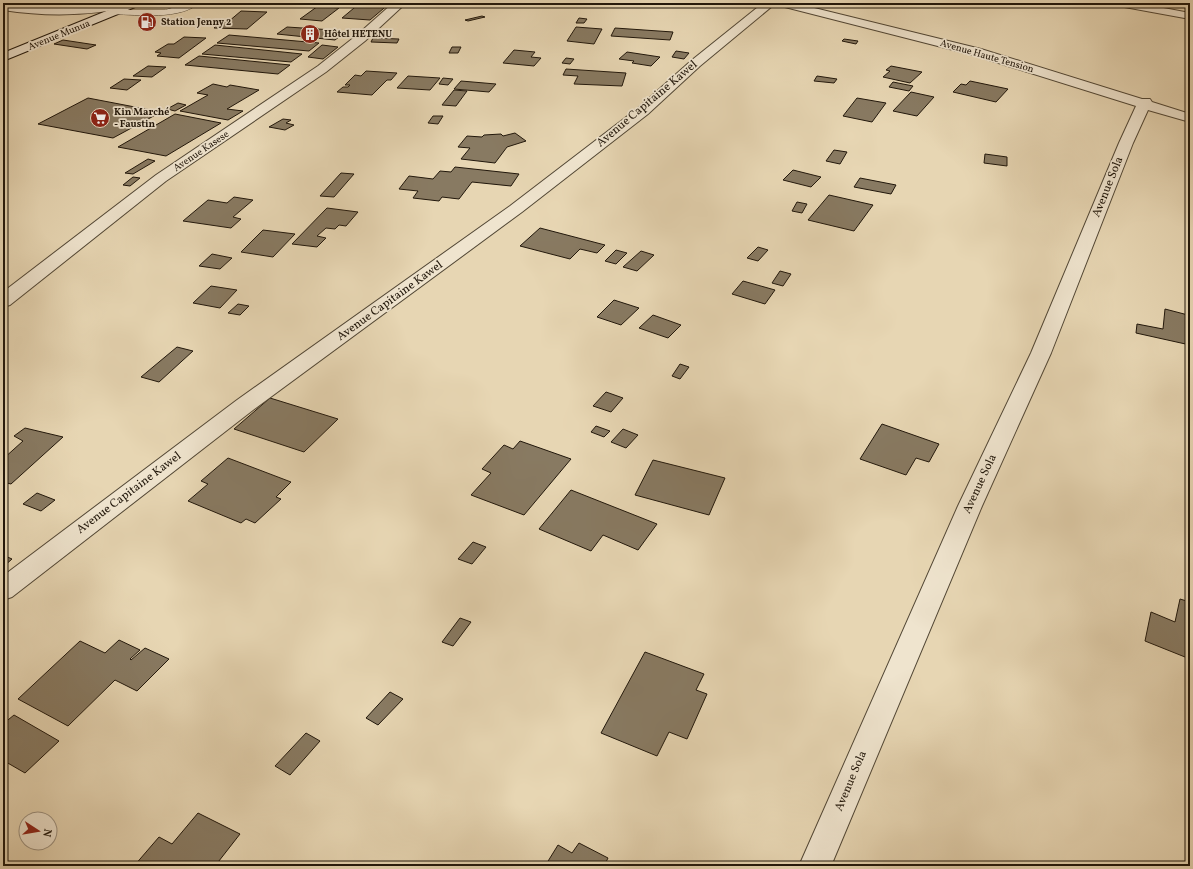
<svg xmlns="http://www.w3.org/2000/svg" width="1193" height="869" viewBox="0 0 1193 869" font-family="Vollkorn,serif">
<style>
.building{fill:#887a62;stroke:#21170b}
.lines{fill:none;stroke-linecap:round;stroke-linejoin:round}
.service-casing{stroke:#524735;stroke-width:1}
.minor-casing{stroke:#524735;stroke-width:2}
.tertiary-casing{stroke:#524735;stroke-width:2}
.secondary-casing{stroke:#21170b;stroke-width:2}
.service{fill:#efe4ce;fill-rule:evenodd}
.minor{fill:#efe4ce;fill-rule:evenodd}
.tertiary{fill:#efe4ce;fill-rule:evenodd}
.secondary{fill:#efe4ce;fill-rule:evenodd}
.labels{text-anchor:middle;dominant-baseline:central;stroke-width:3.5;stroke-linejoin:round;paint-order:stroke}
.far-poi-label{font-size:10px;font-weight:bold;fill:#21170b;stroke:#efe4ce;text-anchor:start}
.far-street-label{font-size:10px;fill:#21170b;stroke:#efe4ce}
.street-label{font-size:12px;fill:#21170b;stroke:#efe4ce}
</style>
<rect width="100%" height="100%" fill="#e7d6b3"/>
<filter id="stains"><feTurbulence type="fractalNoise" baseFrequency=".005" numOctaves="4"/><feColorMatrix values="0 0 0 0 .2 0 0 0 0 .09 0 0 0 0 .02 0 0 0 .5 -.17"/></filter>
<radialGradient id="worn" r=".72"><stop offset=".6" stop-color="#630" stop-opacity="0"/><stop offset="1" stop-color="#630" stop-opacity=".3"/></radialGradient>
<!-- building -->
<g class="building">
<path d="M360,3H390L370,20L342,18Z"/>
<path d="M318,6L339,8L322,21L300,19Z"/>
<path d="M241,11L267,12L247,29L214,28L221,21L228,22Z"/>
<path d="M482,16L485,17L468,21L465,20Z"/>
<path d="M579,18L587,19L584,23H576Z"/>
<path d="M287,27L333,30L331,32L344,33L335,40L277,34Z"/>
<path d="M576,27L602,29L594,44L567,41Z"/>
<path d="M615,28L673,32L670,40L611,36Z"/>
<path d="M229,35L319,43L309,51L217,43Z"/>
<path d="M184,37L206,38L179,58L157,56L161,53L155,52L168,44H174Z"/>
<path d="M373,38L399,39L397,43L371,42Z"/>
<path d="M844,39L858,41L856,44L842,41Z"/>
<path d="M63,40L96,45L87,49L54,44Z"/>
<path d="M215,45L302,54L291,62L202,54Z"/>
<path d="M322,45L338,47L323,59L308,57Z"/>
<path d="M452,47H461L458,53H449Z"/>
<path d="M514,50L535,52L531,57L541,58L534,66L503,63Z"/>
<path d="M676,51L689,53L684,59L672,57Z"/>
<path d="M627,52L660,57L651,66L632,63L634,61L619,59Z"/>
<path d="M199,56L290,65L278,74L185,65Z"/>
<path d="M566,58L574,59L570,64L562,63Z"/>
<path d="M148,66L166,67L152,77L133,76Z"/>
<path d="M891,66L922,72L910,83L883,77L890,71L886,70Z"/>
<path d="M566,69L626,73L622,86L574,84L578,76L563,75Z"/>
<path d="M366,71L397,73L391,80H387L372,95L337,92L343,87H348L350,85H345L355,75L361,76Z"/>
<path d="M408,76L440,78L430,90L397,88Z"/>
<path d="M817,76L837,79L834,83L814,81Z"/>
<path d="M443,78L453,79L448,85L439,84Z"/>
<path d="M124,79L141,80L127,90L110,88Z"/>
<path d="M461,81L496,84L489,92L454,89Z"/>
<path d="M970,81L1008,89L996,102L953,92L961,84L966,85Z"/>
<path d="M893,82L913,86L909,91L889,87Z"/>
<path d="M213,84L227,87L230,85L259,90L227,109L243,111L228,120L180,111L208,95L197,93Z"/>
<path d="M454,90L467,91L456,106L442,105Z"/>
<path d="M911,92L934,97L917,116L893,111Z"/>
<path d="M88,98L161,112L113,138L38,124Z"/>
<path d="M857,98L886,103L872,122L843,116Z"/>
<path d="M178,103L186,105L175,111L167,109Z"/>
<path d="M175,114L221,123L166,156L118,147Z"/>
<path d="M433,116H443L438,124L428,123Z"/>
<path d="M283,119L291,120L286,123L294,125L285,130L269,127Z"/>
<path d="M515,133L526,141L507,147L495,163L461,159L470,148L458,147L467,136L482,137L484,135L501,134L503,136Z"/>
<path d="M834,150L847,152L840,164L826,161Z"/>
<path d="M985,154L1007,157V166L984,163Z"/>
<path d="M148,159L155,161L133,174L125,173Z"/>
<path d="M455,167L519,174L511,186L472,182L459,199L442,197L439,201L413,198L418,191L399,189L409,176L433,179L440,171L451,172Z"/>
<path d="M793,170L821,177L811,187L783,180Z"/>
<path d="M341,173L354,174L334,197L320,196Z"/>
<path d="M133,177L140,178L130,186L123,185Z"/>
<path d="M860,178L896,185L891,194L854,187Z"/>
<path d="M829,195L873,205L854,231L808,220Z"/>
<path d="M234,197L253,200L233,217L241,219L231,228L183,221L208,200L227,203Z"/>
<path d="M797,202L807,204L802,213L792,211Z"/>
<path d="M327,208L358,212L346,226L339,225L335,229L326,228L317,236L326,238L317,247L292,244Z"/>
<path d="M540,228L605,245L597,253L580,249L570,259L520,246Z"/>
<path d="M263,230L295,234L273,257L241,252Z"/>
<path d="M758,247L768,250L758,261L747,258Z"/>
<path d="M616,250L627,253L616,264L605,261Z"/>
<path d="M641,251L654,255L637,271L623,267Z"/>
<path d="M212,254L232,258L220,269L199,266Z"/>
<path d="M780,271L791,274L783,286L772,283Z"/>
<path d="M743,281L775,290L765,304L732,294Z"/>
<path d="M211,286L237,290L220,308L193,303Z"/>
<path d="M614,300L639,308L621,325L597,317Z"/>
<path d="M238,304L249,306L240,315L228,313Z"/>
<path d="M1165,309L1188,315L1187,337H1190V345L1136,333L1137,324L1163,329Z"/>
<path d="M653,315L681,325L668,338L639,328Z"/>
<path d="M177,347L193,351L159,382L141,377Z"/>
<path d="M680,364L689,367L680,379L672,376Z"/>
<path d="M606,392L623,398L611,412L593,406Z"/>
<path d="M270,398L338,419L304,452L234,429Z"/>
<path d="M882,424L939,444L929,462L916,458L906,475L860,459Z"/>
<path d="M596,426L610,431L604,437L591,432Z"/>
<path d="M25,428L63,437L11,484L3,482V474L5,472L3,471V459L23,441L14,436Z"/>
<path d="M623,429L638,435L626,448L611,442Z"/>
<path d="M520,441L571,459L524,515L471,495L491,473L482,469L504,445L513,449Z"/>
<path d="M228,458L291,482L276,497L281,499L255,523L246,519L241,523L188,501L208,484L201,481Z"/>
<path d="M653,460L725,478L709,515L635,495Z"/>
<path d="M571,490L657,524L638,550L603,535L591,551L539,529Z"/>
<path d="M37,493L55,500L41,511L23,504Z"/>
<path d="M473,542L486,547L472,564L458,559Z"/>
<path d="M3,555L12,559L3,567Z"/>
<path d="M1180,599L1190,602V659L1145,641L1151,612L1175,622Z"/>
<path d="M460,618L471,622L453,646L442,642Z"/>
<path d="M119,640L140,650L130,659L131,660L145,648L169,659L137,691L115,680L68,726L18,699L80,641L105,653Z"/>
<path d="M645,652L704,674L696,690L707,694L687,739L669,732L657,756L601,733Z"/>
<path d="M390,692L403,699L378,725L366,718Z"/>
<path d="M14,715L59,741L25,773L6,762L3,765V724Z"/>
<path d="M306,733L320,741L290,775L275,766Z"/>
<path d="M198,813L240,834L215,866H134L159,837L172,844Z"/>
<path d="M579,843L608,858L604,866H545L558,845L572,853Z"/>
</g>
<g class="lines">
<!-- service casing -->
<g class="service-casing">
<path id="service" d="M189,3H199C181,20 137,15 114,14L110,12L114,10H165Z"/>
</g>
<!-- minor casing -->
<g class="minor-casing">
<g id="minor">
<path d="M118,3H140L138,5C93,16 48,17 3,10V4C42,9 80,9 118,3Z"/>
<path d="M393,3H406L365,41L326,72L166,181L10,305L3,307V292L156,175L318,66L357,35Z"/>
<path d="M763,3H794L981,49L1142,99H1150L1152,102L1190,114V122L1148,110L1133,143L1051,353L982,506L831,866H799L958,506L1031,353L1119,143L1136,106L973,55L777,5L776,3L700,66L648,114L522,212L253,410L12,597L3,600V576L237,400L510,206L638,108L692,60Z"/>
</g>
</g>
<!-- tertiary casing -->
<g class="tertiary-casing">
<path id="tertiary" d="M1113,3H1137L1190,13V19L1119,6Z"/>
</g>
<!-- secondary casing -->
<g class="secondary-casing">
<path id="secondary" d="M126,3H142L140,5L3,61V53Z"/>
</g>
<!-- service -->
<use href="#service" class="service"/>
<!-- minor -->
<use href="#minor" class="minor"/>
<!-- tertiary -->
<use href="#tertiary" class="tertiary"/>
<!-- secondary -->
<use href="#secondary" class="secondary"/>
</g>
<!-- icons -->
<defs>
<g id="fuel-disc" transform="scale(1)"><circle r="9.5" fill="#8f2418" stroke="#efe4ce"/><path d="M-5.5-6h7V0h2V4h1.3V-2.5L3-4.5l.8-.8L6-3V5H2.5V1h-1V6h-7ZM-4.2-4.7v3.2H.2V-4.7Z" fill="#fff"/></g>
<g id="building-disc" transform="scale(1)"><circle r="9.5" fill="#8f2418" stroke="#efe4ce"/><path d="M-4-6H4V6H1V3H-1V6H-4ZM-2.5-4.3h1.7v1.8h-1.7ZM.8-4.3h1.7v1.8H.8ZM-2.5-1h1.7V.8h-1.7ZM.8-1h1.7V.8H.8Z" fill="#fff"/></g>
<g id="supermarket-disc" transform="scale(1)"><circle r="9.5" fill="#8f2418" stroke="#efe4ce"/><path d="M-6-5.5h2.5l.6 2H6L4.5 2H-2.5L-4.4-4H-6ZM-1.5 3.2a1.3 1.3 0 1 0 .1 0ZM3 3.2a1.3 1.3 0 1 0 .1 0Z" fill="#fff"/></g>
</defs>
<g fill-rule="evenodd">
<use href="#fuel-disc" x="147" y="22"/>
<use href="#building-disc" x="310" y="34"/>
<use href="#supermarket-disc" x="100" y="118"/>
</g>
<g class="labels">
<!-- far-poi labels -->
<g class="far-poi-label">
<text x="161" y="22">Station Jenny 2</text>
<text x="324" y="34">Hôtel HETENU</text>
<text x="114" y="112">Kin Marché<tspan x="114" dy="12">- Faustin</tspan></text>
</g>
<!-- far-street labels -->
<g class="far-street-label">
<text transform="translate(59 35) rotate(-22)">Avenue Munua</text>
<text transform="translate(987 56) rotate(16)">Avenue Haute Tension</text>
<text transform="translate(201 151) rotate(-34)">Avenue Kasese</text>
</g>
<!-- street labels -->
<g class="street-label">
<text transform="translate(647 104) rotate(-40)">Avenue Capitaine Kawel</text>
<text transform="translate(1108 187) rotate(-68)">Avenue Sola</text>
<text transform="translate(390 301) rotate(-36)">Avenue Capitaine Kawel</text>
<text transform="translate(980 484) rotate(-65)">Avenue Sola</text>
<text transform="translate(129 493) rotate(-37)">Avenue Capitaine Kawel</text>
<text transform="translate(851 781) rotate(-67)">Avenue Sola</text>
</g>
</g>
<!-- margin -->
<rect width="1193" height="869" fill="none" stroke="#e7d6b3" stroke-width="16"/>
<rect x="4" y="4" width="1185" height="861" fill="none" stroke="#21170b" stroke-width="2"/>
<rect x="8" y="8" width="1177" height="853" fill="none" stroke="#21170b"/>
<!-- north arrow -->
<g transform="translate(38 831) rotate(102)"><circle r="19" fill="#efe4ce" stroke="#9d9280"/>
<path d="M0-3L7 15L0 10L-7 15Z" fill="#8f2418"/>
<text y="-6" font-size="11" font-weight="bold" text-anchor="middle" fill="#21170b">N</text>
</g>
<rect width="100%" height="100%" filter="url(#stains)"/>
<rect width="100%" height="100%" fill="url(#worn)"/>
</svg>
